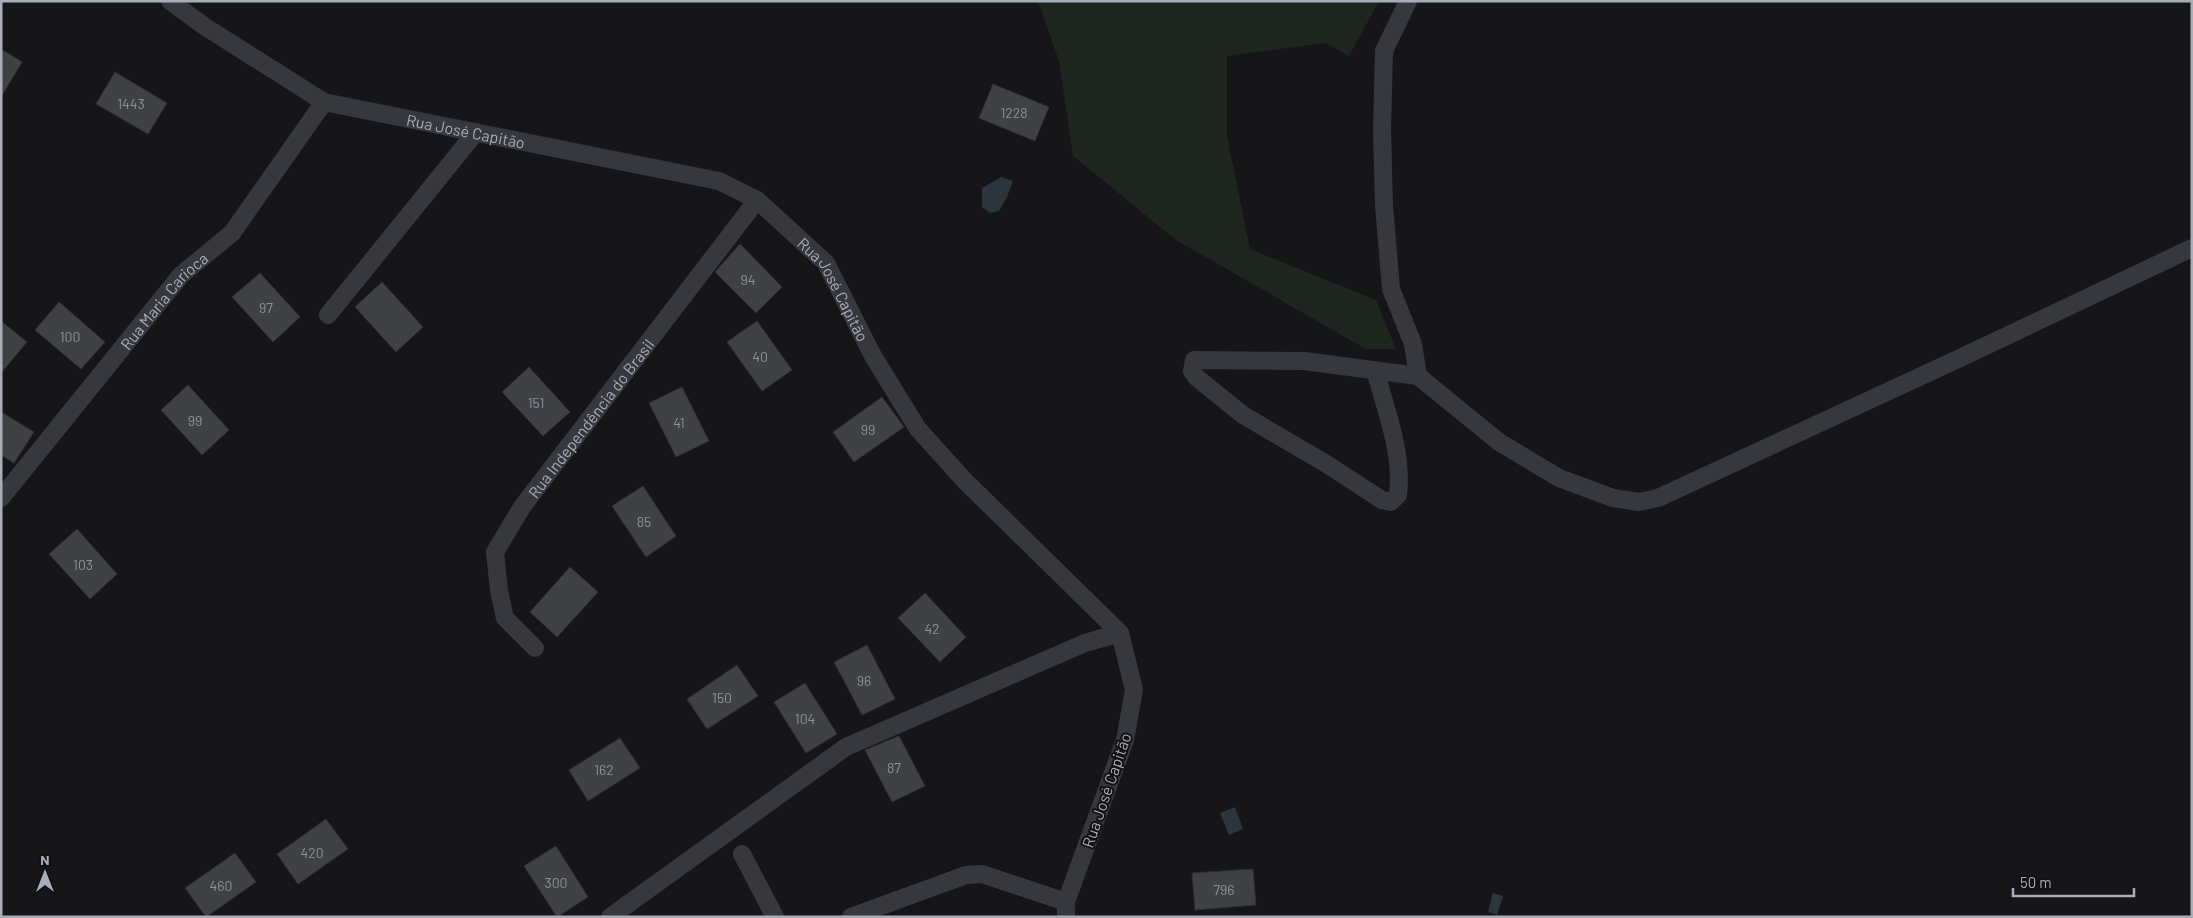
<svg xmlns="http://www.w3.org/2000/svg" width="2193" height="918" viewBox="0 0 2193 918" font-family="Barlow,sans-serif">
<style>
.green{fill:#1e261f}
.water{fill:#2c353c}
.building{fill:#404145;stroke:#303034}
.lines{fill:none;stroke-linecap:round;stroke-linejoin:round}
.minor{stroke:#37383d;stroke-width:18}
.labels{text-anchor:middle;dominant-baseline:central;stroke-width:4;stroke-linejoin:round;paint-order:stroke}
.number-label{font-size:14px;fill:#8e929b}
.street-label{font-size:16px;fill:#a8adb8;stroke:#111113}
</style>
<rect width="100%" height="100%" fill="#161618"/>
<!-- green -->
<path class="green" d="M1038,1H1379L1349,56L1326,43L1227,56V136L1250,249L1376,300L1396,349H1366L1176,240L1073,156L1059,61Z"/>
<!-- water -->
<g class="water">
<path d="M1001,177L1013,181L1007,197L999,211L990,213L982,207V188Z"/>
<path d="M1235,807L1243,829L1229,835L1220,813Z"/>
<path d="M1493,893L1503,896L1497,915L1488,912Z"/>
</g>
<!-- building -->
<g class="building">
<path d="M1,49L22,62L1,97Z"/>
<path d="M115,72L167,103L148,134L96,104Z"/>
<path d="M993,84L1049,107L1035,141L979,118Z"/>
<path d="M740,244L782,287L756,313L715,272Z"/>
<path d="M260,273L300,317L273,342L232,297Z"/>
<path d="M382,282L423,327L396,352L355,307Z"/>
<path d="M59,302L105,342L81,369L35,330Z"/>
<path d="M1,321L27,342L1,373Z"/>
<path d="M757,321L792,370L762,391L727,342Z"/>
<path d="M529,367L570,412L543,436L502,392Z"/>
<path d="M188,385L229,430L202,455L161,410Z"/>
<path d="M682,387L709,441L676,457L649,403Z"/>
<path d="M882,397L904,427L854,462L833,432Z"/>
<path d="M1,412L34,432L14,463L1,455Z"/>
<path d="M643,486L676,536L646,557L612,506Z"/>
<path d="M77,529L117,574L90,599L49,554Z"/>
<path d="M570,567L598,592L557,637L530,612Z"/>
<path d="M925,593L966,637L940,662L898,618Z"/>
<path d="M867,645L895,699L862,715L834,662Z"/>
<path d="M737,665L758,696L707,729L687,699Z"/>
<path d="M805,683L837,734L806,753L774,702Z"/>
<path d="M899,736L925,786L892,802L865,750Z"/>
<path d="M620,738L640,768L588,801L569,770Z"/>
<path d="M326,819L348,849L298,884L277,854Z"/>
<path d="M556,846L588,897L557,917L524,866Z"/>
<path d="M235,853L256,882L206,917L185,888Z"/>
<path d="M1253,869L1256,905L1195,910L1192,873Z"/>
</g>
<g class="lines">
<!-- minor -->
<g class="minor">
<path id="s1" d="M170,1L204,26L324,102L719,181L757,200L826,263L873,356L918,429L965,481L1120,633L1134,690L1125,740L1066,902V917"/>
<path d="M1408,1L1384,51L1382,130L1384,205L1391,289L1413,344L1418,376L1499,442L1559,478L1613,498L1639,502L1658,498L1958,359L2192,248"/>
<path d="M328,315L476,132"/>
<path d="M1375,370C1386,411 1403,452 1398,495L1391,502L1382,500L1325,463L1243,415L1196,377L1192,371L1194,360L1304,361L1418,376"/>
<path id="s2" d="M1,498L181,275L232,233L324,102"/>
<path id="s3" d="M535,648L505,618L499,591L495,552L522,507L757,200"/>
<path d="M742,854L775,917"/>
<path d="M610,917L846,747L1085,643L1120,633"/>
<path d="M851,917L966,875L982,874L1066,902"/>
</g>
</g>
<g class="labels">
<!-- number labels -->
<g class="number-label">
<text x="131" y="103">1443</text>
<text x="1014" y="112">1228</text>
<text x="748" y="279">94</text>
<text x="266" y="307">97</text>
<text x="70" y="336">100</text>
<text x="760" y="356">40</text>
<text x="536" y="402">151</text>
<text x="195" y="420">99</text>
<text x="679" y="422">41</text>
<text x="868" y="429">99</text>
<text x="644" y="521">85</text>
<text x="83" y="564">103</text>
<text x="932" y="628">42</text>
<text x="864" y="680">96</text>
<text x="722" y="697">150</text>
<text x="805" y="718">104</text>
<text x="894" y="767">87</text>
<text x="604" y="769">162</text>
<text x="312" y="852">420</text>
<text x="556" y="882">300</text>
<text x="221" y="885">460</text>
<text x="1224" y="889">796</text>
</g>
<!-- street labels -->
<g class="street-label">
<text stroke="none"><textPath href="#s1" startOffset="329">Rua José Capitão</textPath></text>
<text stroke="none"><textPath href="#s1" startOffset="749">Rua José Capitão</textPath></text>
<text stroke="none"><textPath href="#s2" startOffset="256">Rua Maria Carioca</textPath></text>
<text stroke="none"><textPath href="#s3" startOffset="274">Rua Independência do Brasil</textPath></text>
<text transform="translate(1106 790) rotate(-71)">Rua José Capitão</text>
</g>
</g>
<!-- border -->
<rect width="2193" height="918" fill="none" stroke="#a8adb8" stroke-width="5"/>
<!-- north arrow -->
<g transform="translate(45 873)" stroke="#111113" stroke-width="4" paint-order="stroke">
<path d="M0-4L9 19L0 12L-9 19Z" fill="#a8adb8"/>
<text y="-8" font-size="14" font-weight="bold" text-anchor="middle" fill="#a8adb8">N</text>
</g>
<!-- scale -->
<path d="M2013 888v8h121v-8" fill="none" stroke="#a8adb8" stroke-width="2.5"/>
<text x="2020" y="888" font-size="15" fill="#a8adb8" stroke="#111113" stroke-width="4" paint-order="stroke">50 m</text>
</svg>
